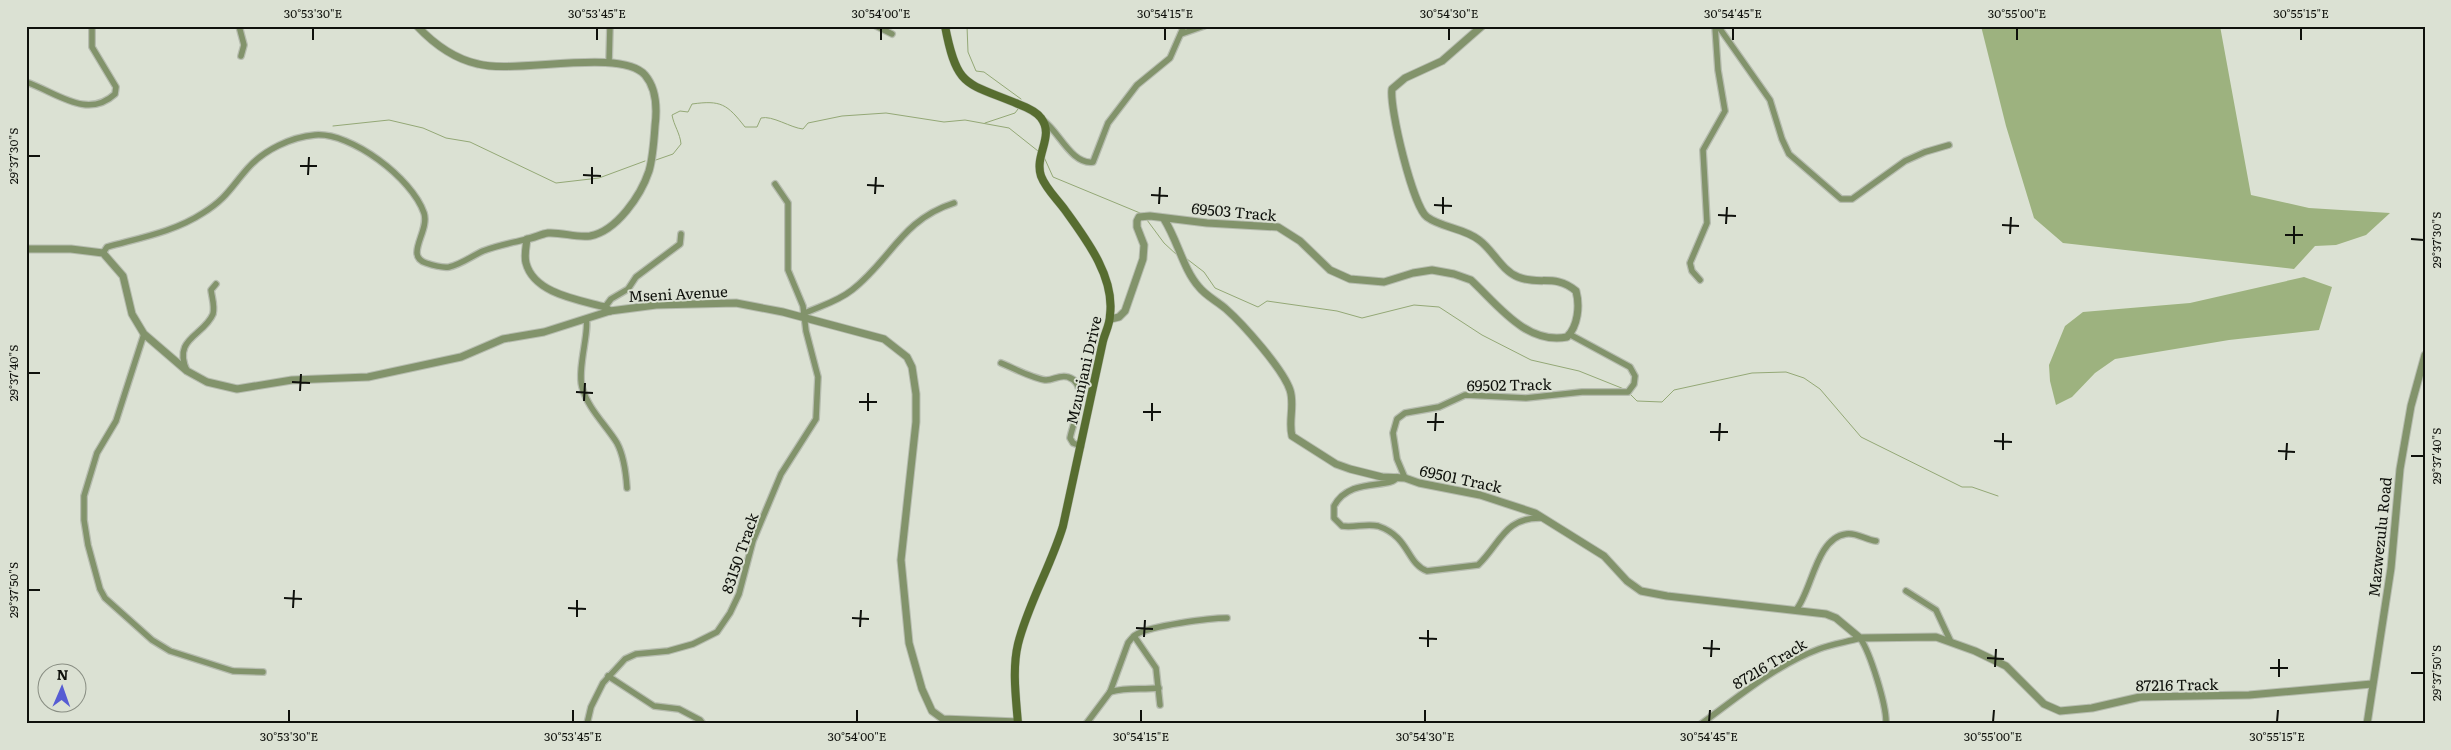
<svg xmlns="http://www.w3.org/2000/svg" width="2451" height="750" viewBox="0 0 2451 750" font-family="Literata,serif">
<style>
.forest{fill:#9db27f}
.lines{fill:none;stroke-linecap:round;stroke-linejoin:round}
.stream{stroke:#94a876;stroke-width:1}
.minor-casing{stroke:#b6bcaf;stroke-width:8}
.tertiary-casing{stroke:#b6bcaf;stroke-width:9}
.secondary-casing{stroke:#b6bcaf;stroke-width:9}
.minor{stroke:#82936b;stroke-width:5.5}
.tertiary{stroke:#82936b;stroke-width:7}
.secondary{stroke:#576d30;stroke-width:8}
.ticks{fill:none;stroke:#0f110c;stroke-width:2}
.labels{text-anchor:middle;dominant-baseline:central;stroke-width:4;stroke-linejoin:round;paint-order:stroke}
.street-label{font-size:15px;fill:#0f110c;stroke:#dbe1d3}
.neatline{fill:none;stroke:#0f110c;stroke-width:2}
.ticks-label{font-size:12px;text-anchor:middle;fill:#0f110c}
</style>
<rect width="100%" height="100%" fill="#dbe1d3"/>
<!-- forest -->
<g class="forest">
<path d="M1981,26H2220L2251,195L2309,208L2390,213L2366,235L2336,245L2315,246L2294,269L2063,243L2034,218L2006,126Z"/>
<path d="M2304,277L2332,287L2319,330L2229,340L2115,359L2095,373L2072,397L2056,405L2050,381L2049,365L2065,326L2083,312L2190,303Z"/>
</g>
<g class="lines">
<!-- stream -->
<g class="stream">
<path d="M967,26L968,52L976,71L984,72L1021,99"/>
<path d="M985,123L1015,113L1018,109"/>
<path d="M333,126L389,120L423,128L446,138L470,142L556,183L599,178L645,161"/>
<path d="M1044,157L1053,177L1140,213"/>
<path d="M653,161L673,154L681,144C680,133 674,126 672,115L680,111L688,112L692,104C721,100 727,104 745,127H757L761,118C772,115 791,128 803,129L808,123L842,116L886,113L944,122L965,120L1009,128L1038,151"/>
<path d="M1147,220L1164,243L1177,255"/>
<path d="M1187,259L1204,272L1215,288L1258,307L1267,301L1337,311L1362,318L1414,305L1439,307L1482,335L1531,360L1579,371L1624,389"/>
<path d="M1629,393L1637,401L1662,402L1674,390L1752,373L1786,372L1804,378L1820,389L1861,437L1962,487H1972L1998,496"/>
</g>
<!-- minor casing -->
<g class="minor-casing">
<g id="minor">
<path d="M239,26L244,45L241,56"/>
<path d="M876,26L892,34"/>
<path d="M1718,26L1770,100L1782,139L1789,154L1841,199H1852L1905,161L1925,152L1949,145"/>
<path d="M1181,34L1204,26"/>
<path d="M609,63L610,26"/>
<path d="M26,82C56,92 87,120 115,94L116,87L92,47V26"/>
<path d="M1044,121C1059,132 1072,165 1093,162L1108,123L1137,85L1170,58L1184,26"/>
<path d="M103,253L107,247C139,238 174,232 203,213C227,198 231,187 248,168C264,150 291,137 315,135C351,132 412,178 424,213C430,231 404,256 426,263C432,265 442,268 449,267C460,265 472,256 483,251C498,245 512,243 527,239"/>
<path d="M1700,280L1692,271L1690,263L1707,223L1703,150L1725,111L1718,70L1715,26"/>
<path d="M605,307L611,299L628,289L636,277L680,244L681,234"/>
<path d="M803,314C820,306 837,302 852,290C891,260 901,220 954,203"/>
<path d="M586,319C590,329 577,369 582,387C588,409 606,425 617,443C624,456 626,473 627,488"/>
<path d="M144,334L116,421L97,453L84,496V520L88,545L100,589L105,598L152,640L170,651L233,671L263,672"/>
<path d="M1001,363C1013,368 1032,378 1045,380C1053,381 1059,374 1068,377C1091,384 1073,422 1070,438L1073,443L1081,446"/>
<path d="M187,371C172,338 204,336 213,314C215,306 212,298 211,290L216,284"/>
<path d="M1397,477C1391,490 1350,476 1334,506V518L1342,526C1355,528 1366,523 1378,526C1410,537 1406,563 1427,571L1478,565C1501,543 1504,517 1542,518"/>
<path d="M1405,478L1397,459L1393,433L1397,419L1405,413L1439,407L1465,395L1526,398L1582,392H1628L1634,384L1635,376L1630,367L1569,334"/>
<path d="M1906,591L1936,610L1950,640"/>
<path d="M1796,610C1812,591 1816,538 1846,534C1856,532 1866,540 1876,541"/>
<path d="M1134,636L1156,668L1160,705"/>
<path d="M608,676L654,706L679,709L700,720L703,724"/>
<path d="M1110,692C1129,687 1140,690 1159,688"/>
<path d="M587,724L591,707L603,683L625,659L636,654L668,651L693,644L717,632L730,613L739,594L753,541L781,474L816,419L818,377L806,331L803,306L788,270V203L775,184"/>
<path d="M1086,724L1110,692L1128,643C1131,639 1133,636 1137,634C1151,626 1209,618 1227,618"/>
<path d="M1701,724C1738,697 1776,665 1819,649C1832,644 1847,642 1860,638C1870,652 1887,706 1886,724"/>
</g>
</g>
<!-- tertiary casing -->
<g class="tertiary-casing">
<g id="tertiary">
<path d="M417,26C433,43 455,59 478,64C516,74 621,48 645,75C657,89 657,110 655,126C654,141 653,157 649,171C641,195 617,231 590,236C576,238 562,232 548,233C541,234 534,238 527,239C526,247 524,256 526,263C534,294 580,300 605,307L610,311"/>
<path d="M1164,219C1178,241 1183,269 1199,287C1206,296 1217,301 1226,309C1243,324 1283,369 1290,390C1295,405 1288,421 1292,436L1336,464L1350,469L1382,477L1405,478L1419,483L1480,495L1535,513L1604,556L1627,581L1641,591L1667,596L1826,614L1836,618L1860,638L1936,637L1975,651L2006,666L2044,704L2060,711L2092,708L2140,697L2249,695L2372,684"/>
<path d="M26,249H71L103,253L123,276L132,314L144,334L187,371L207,382L237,389L292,380L368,377L461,357L503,339L544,332L610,311L656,305L736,303L783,312L884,339L907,357L912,367L916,394V422L901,560L909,643L922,689L932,711L943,719L1018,722"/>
<path d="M1110,316L1111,319L1119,317L1125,311L1143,259L1144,245L1137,227V221L1139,217L1150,216L1207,223L1278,227L1300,241L1330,270L1350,279L1384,282L1413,273L1432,270L1454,274L1471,280C1497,304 1526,345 1567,337C1578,326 1580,306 1576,291C1555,273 1539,286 1518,277C1501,270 1493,250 1479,240C1464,228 1442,228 1427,217C1413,207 1389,107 1392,89L1405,78L1442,61L1482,26"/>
<path d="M2367,724L2391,568L2400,469L2411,406L2425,355"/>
</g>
</g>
<!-- secondary casing -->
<g class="secondary-casing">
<path id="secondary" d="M945,26C957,89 966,82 1018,104C1026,107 1036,111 1041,118C1055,136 1034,155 1041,176C1046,189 1057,199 1065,210C1086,239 1115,277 1110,315C1110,324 1105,333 1103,341L1063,526C1051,566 1028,604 1018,644C1012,669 1016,698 1018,724"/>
</g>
<!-- minor -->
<use href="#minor" class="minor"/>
<!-- tertiary -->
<use href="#tertiary" class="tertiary"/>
<!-- secondary -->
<use href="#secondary" class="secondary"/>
</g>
<!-- ticks -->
<path class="ticks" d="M313,40V28M597,40V28M881,40V28M1165,40V28M1449,40V28M1733,40V28M2017,40V28M2301,40V28M28,156H40M300,166H317M308,175L309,157M583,175L601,176M592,184V167M867,185L884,186M875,194L876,177M1151,195L1168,196M1159,204L1160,187M1434,205L1452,206M1443,214V197M1718,215L1736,216M1726,224L1727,207M2002,225L2019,226M2010,234L2011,217M2285,235H2303M2411,239L2424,240M2294,244V226M28,373H40M292,382L310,383M300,391L301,374M576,392L593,393M584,401L585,383M859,402H877M868,411V393M1143,412H1161M1152,421V403M1427,422H1444M1435,431L1436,413M1710,432H1728M1719,441L1720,423M1994,441L2012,442M2003,450V433M2278,451L2295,452M2411,456H2424M2286,460L2287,443M28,590H40M284,598L302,599M293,608L294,590M568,608L586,609M577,617V600M852,618L869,619M860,627L861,610M1136,628L1153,629M1144,637L1145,620M1419,638L1437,639M1428,647V630M1703,648L1720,649M1711,657L1712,640M1987,658L2004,659M1995,667L1996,649M2270,668H2288M2411,673H2424M2279,677V659M289,722V710M573,722V710M857,722V710M1141,722V710M1425,722V710M1709,722L1710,710M1993,722L1994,710M2277,722L2278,710"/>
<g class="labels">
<!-- street labels -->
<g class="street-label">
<text transform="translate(1234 211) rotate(5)">69503 Track</text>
<text transform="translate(678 293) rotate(-3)">Mseni Avenue</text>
<text transform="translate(1083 370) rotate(-77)">Mzunjani Drive</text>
<text transform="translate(1509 384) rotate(-1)">69502 Track</text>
<text transform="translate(1461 478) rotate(12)">69501 Track</text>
<text transform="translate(2379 537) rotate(-84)">Mazwezulu Road</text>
<text transform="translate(739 553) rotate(-71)">83150 Track</text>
<text transform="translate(1769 663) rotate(-31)">87216 Track</text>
<text transform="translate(2177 684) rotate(-1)">87216 Track</text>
</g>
</g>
<!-- border -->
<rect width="2451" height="750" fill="none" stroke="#dbe1d3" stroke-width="55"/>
<!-- north arrow -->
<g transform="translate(62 688) rotate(2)"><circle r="24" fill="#dbe1d3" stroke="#898e83"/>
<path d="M0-4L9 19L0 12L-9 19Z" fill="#565cd3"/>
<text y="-8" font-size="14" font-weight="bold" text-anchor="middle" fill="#0f110c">N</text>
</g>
<rect x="28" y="28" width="2396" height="694" class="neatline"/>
<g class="ticks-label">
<text x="313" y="18">30°53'30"E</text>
<text x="597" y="18">30°53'45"E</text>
<text x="881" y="18">30°54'00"E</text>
<text x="1165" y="18">30°54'15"E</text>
<text x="1449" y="18">30°54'30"E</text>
<text x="1733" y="18">30°54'45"E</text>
<text x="2017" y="18">30°55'00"E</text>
<text x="2301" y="18">30°55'15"E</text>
<text transform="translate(14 156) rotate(-90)" y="4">29°37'30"S</text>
<text transform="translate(2437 240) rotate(-90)" y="4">29°37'30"S</text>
<text transform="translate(14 373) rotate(-90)" y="4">29°37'40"S</text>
<text transform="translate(2437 456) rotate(-90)" y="4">29°37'40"S</text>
<text transform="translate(14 590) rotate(-90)" y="4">29°37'50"S</text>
<text transform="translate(2437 673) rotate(-90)" y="4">29°37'50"S</text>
<text x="289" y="741">30°53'30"E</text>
<text x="573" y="741">30°53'45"E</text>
<text x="857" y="741">30°54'00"E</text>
<text x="1141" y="741">30°54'15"E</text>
<text x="1425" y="741">30°54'30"E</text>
<text x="1709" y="741">30°54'45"E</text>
<text x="1993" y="741">30°55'00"E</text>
<text x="2277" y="741">30°55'15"E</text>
</g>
</svg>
